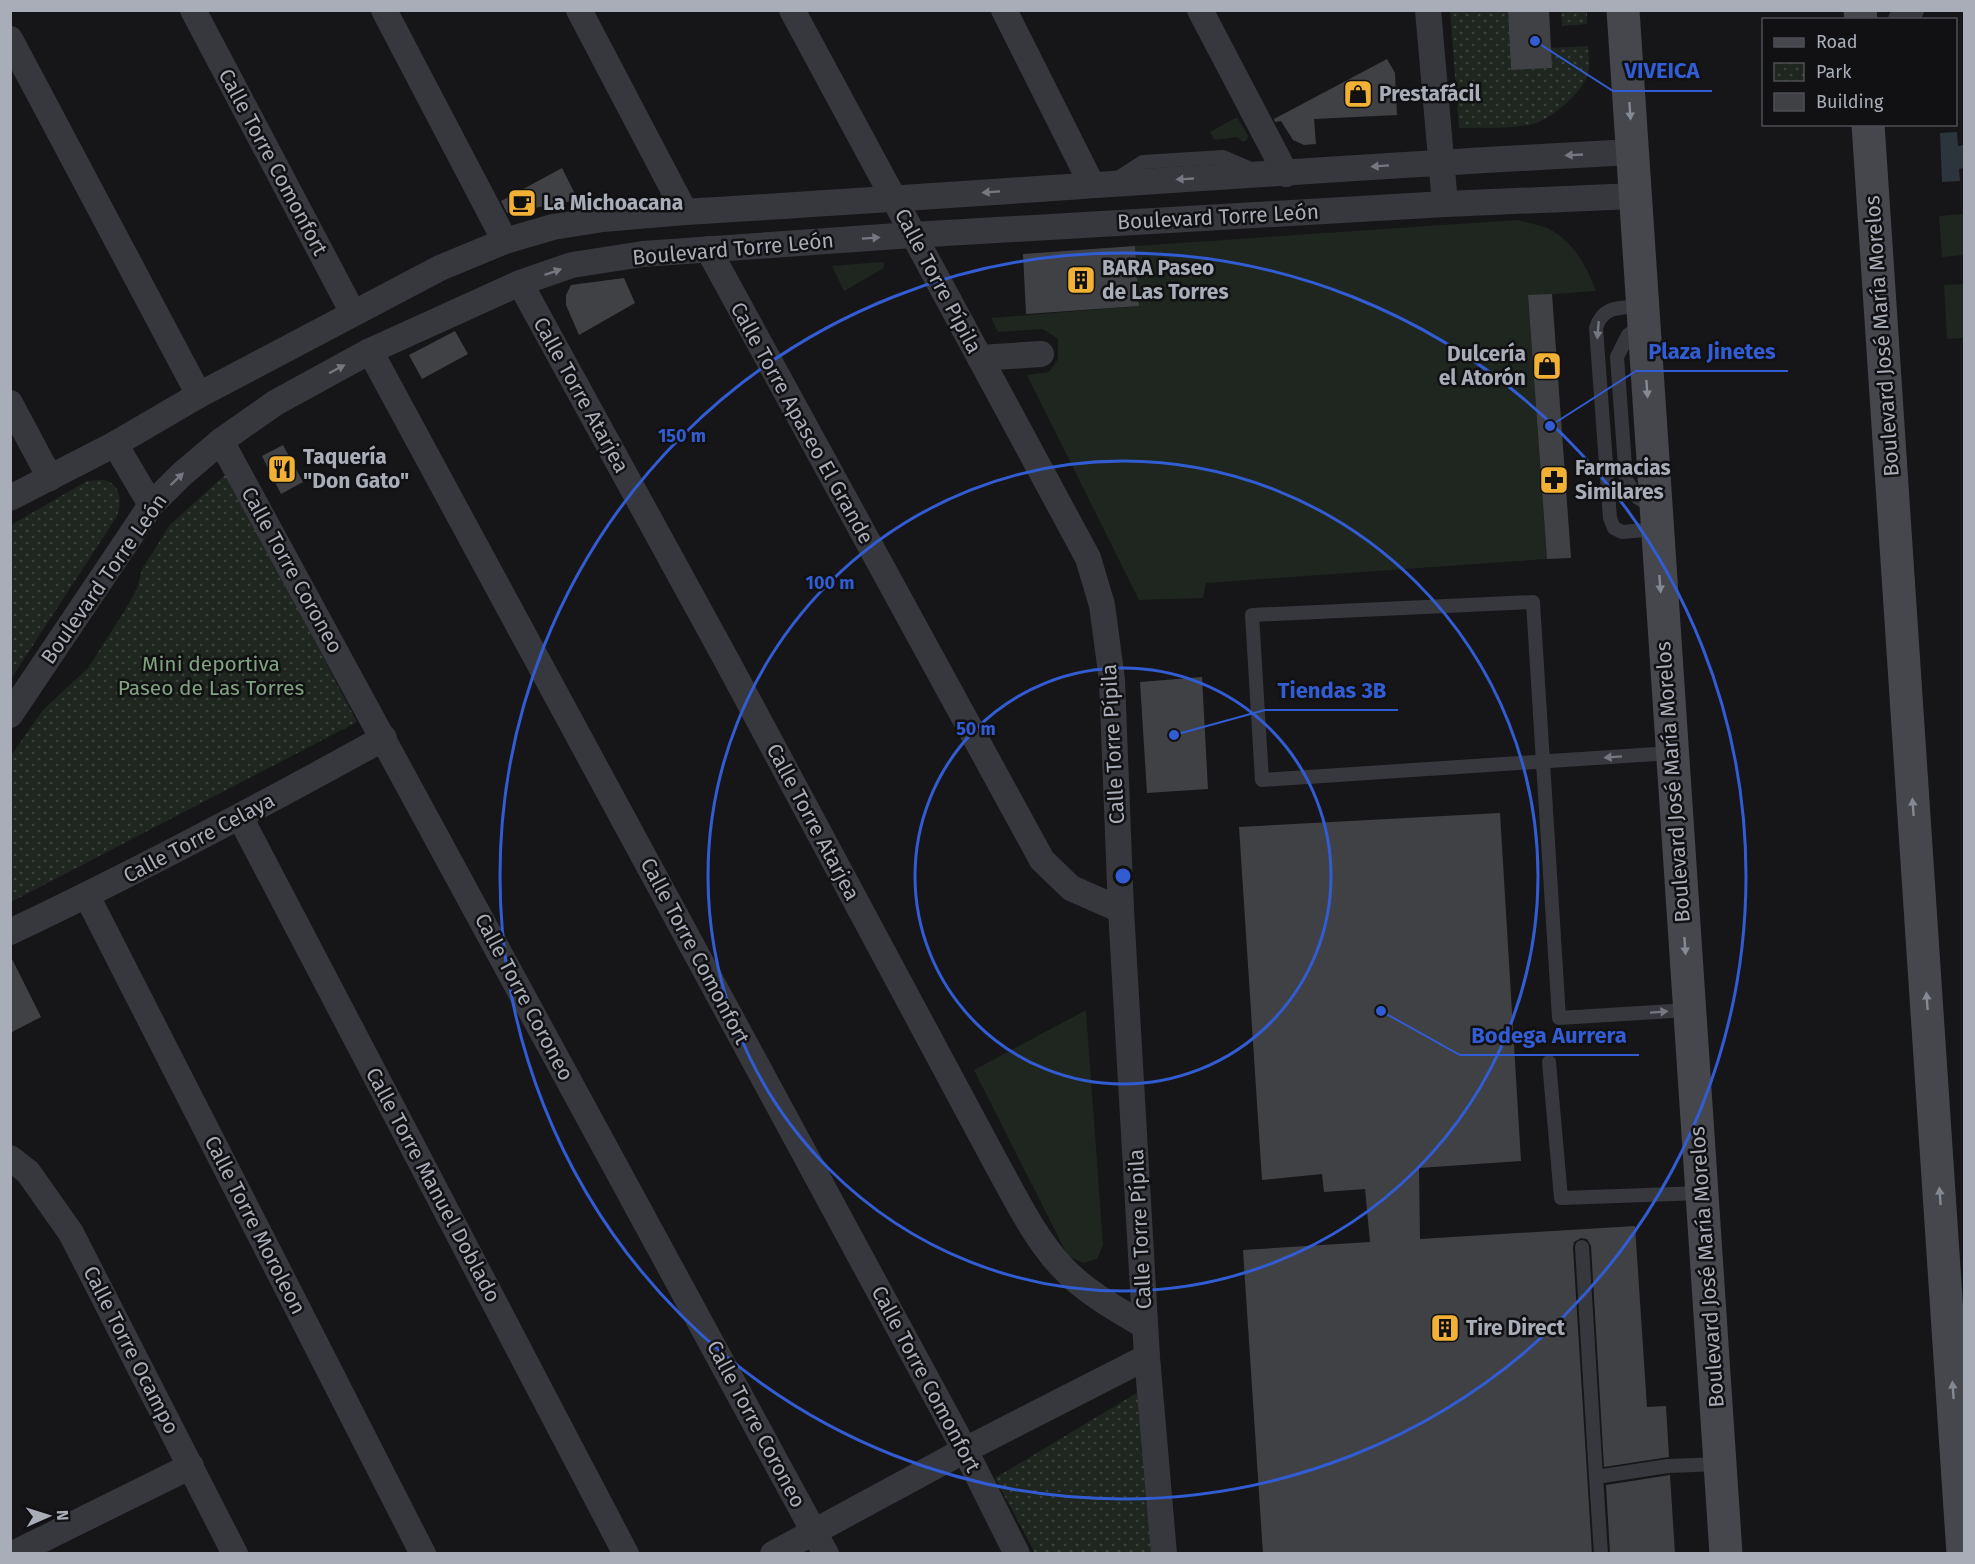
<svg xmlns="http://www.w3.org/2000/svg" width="1975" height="1564" viewBox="0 0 1975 1564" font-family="'Fira Sans',sans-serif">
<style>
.grass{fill:#1e261f}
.park{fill:url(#park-dots)}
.water{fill:#2c353c}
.building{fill:#404145}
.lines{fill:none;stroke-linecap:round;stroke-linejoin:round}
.service{stroke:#37383d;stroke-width:14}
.minor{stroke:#37383d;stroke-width:26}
.secondary{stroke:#45474d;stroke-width:33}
.oneway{fill:#858993}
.oneway2{fill:#757881}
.ring{fill:none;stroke:#325cd3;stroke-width:3}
.labels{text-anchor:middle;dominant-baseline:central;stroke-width:5;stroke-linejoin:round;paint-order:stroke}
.poi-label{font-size:21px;font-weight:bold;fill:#a8adb8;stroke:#111113;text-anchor:start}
.street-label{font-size:21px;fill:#a8adb8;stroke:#111113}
.park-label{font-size:21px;fill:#7fa381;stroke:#111113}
.centre{fill:#325cd3;stroke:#111113;stroke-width:3}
.ring-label{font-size:18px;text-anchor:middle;font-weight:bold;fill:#325cd3;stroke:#111113;stroke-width:5;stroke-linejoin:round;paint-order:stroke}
.leader{fill:none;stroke:#325cd3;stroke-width:2}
.callout-dot{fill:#325cd3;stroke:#111113;stroke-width:2}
.callout-label{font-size:22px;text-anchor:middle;font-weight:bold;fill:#325cd3;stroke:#111113;stroke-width:5;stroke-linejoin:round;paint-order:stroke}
</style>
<defs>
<pattern id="park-dots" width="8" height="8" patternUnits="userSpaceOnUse" patternTransform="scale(1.5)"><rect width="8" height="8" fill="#1e261f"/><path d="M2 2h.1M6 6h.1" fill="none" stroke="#3c433d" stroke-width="1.8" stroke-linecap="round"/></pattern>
</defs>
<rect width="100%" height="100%" fill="#161618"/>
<!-- grass -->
<g class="grass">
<path d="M1237,117L1248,136L1247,140L1243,142L1237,137L1214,140L1210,132Z"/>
<path d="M1964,214V255L1942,257L1939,216Z"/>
<path d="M1517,220C1528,223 1543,225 1553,231C1576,246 1587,267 1596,291L1528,296L1547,559L1206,583L1203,598L1139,600L1027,375L1049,372L1058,359V339L1043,329L998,332L991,318L1139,306L1135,246Z"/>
<path d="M881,262L884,263V268L844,291L832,266Z"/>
<path d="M1964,284V338L1947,339L1944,285Z"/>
<path d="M1086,1010L1103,1245L1097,1259L1083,1263L1068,1256L974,1070Z"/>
</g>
<!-- park -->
<g class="park">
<path d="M1450,11H1508L1511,70L1551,68L1550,48L1588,46C1588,53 1590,62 1589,69C1587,90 1549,122 1529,125C1507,129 1482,127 1459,128Z"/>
<path d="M1561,11H1587V24L1562,26Z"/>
<path d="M227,473L357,722L11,902L10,757L43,710L88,668L122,615L137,589L142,569L170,525Z"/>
<path d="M87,481C93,481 102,479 107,481C122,486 121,504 117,516L11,679V525Z"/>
<path d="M1140,1391L1152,1553H1035L995,1478Z"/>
</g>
<!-- water -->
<path class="water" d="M1957,132L1958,146L1964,145V168L1959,169L1960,181L1942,182L1940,133Z"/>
<!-- building -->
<g class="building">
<path d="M1508,10H1549L1552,68L1511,70Z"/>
<path d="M1387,59L1395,73L1397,115L1314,119L1316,144L1304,145L1293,140L1281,121L1275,122L1274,119Z"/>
<path d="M562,168L578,200L507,213L501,201Z"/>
<path d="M1135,246L1139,306L1026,314L1023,254Z"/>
<path d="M624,278L635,303L579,335L566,305V295L571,285Z"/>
<path d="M1552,294L1571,558L1547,559L1528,295Z"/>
<path d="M455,331L468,354L422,379L409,355Z"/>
<path d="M283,445L303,482L281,494L262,456Z"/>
<path d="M1202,677L1208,789L1147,793L1140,682Z"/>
<path d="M1500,813L1521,1161L1419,1168L1420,1239L1635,1226L1647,1407L1666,1406L1669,1457L1604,1467L1591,1246L1587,1239L1581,1238L1574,1242L1573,1248L1592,1554H1263L1243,1250L1370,1242L1365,1189L1324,1192L1322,1174L1262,1180L1239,827Z"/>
<path d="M10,955L41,1017L10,1033Z"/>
<path d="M1670,1475L1675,1554H1610L1606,1485Z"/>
</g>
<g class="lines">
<!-- service -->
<g class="service">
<path d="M1115,180L1143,162L1223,157L1253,170"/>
<path d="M1642,306C1621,308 1603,305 1596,328L1610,518L1614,528L1622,532L1656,529"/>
<path d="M1641,325L1628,335L1617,357L1626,480L1638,498L1655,508"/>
<path d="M1671,753L1262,780L1252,615L1533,602L1559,1018L1689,1010"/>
<path d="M1549,1062L1561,1198L1702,1193"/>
<path d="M1582,1247L1596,1477L1668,1466L1720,1464"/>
<path d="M1596,1477L1601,1554"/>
</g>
<!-- minor -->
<g class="minor">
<path d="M193,10L353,313"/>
<path d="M384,10L505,241"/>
<path d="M579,10L685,212"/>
<path d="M792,10L1088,558L1102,605L1112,680L1121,910L1147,1357L1164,1554"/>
<path d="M1004,10L1092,185"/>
<path d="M1200,10L1286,174"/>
<path d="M1428,10L1445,204"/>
<path d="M1901,20L1911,10"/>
<path d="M10,39L199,395"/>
<path d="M708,249L1042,860L1071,888L1121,910"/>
<path d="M520,283L727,661L995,1161C1015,1197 1034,1237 1062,1267C1085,1292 1116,1309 1145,1326"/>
<path d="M370,351L965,1450L1017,1554"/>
<path d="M980,358L1041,354"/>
<path d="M10,403L50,478"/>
<path d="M221,441L826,1554"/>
<path d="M115,444L151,505"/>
<path d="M10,498L115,444L199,395L440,268L505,241L553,227L603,219L685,212C1001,193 1317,168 1633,152"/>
<path d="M10,715L151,505L181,475L221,441L275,403L370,351L520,283L572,265L643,254L912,235L1445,204L1635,196"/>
<path d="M240,817L626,1554"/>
<path d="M87,896L423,1554"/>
<path d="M10,932C137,872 261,806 384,738"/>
<path d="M10,1158L28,1172L71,1233L235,1554"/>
<path d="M13,1554L191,1466"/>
<path d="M773,1554L965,1450L1147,1357"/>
</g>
<!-- secondary -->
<g class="secondary">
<path d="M1623,10L1726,1554"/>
<path d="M1860,10L1861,20"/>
<path d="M1868,124L1963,1554"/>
</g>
</g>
<!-- one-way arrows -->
<defs><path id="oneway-solid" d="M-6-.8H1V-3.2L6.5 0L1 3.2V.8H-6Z" transform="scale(1.5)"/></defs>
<g class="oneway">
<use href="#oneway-solid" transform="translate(1630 111) rotate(86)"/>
<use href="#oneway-solid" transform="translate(1647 389) rotate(86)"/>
<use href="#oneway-solid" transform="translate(1660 584) rotate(86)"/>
<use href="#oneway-solid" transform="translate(1913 807) rotate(-94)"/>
<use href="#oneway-solid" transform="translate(1685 946) rotate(86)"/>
<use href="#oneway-solid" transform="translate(1927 1001) rotate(-94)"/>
<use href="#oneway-solid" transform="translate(1940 1196) rotate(-94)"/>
<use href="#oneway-solid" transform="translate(1953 1390) rotate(-94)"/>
</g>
<g class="oneway2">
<use href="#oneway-solid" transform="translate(1574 155) rotate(177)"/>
<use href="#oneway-solid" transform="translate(1380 166) rotate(176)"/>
<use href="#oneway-solid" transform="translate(1185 179) rotate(177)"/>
<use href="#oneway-solid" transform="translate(991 192) rotate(176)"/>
<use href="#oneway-solid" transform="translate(871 238) rotate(-4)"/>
<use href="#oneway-solid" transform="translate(553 272) rotate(-19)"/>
<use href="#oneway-solid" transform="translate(1598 330) rotate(95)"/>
<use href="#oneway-solid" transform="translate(337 369) rotate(-28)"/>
<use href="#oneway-solid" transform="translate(177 479) rotate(-44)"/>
<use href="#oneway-solid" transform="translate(1613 757) rotate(176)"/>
<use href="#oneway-solid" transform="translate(1659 1012) rotate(-4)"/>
</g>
<!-- distance rings -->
<g class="ring">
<circle cx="1123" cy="876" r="208"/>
<circle cx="1123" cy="876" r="415"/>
<circle cx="1123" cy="876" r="623"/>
</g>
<!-- icons -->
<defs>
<g id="shop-square" transform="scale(1.5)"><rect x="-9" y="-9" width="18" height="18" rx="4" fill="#f2b134" stroke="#111113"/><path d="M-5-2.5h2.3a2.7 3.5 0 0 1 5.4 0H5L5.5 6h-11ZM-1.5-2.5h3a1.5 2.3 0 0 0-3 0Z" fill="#111"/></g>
<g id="cafe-square" transform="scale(1.5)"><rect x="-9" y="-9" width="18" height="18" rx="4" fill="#f2b134" stroke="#111113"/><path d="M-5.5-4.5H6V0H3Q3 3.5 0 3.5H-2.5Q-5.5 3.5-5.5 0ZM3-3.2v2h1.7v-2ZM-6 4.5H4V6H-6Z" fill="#111"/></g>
<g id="building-square" transform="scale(1.5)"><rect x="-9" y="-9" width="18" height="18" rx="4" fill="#f2b134" stroke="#111113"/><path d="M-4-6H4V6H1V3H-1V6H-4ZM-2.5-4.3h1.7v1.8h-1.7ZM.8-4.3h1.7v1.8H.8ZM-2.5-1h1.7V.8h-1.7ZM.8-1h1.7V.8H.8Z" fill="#111"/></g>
<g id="restaurant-square" transform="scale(1.5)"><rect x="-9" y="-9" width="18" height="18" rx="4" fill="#f2b134" stroke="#111113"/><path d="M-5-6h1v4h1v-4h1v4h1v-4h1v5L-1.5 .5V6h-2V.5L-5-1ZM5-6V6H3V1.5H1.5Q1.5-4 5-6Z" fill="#111"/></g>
<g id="pharmacy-square" transform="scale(1.5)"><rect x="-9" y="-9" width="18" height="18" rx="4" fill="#f2b134" stroke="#111113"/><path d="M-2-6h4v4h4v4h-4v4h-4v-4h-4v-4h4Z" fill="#111"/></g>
</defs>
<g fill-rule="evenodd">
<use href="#shop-square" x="1358" y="94"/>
<use href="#cafe-square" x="522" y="203"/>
<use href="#building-square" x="1081" y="280"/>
<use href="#shop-square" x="1547" y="366"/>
<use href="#restaurant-square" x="282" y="469"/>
<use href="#pharmacy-square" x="1554" y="480"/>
<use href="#building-square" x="1445" y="1328"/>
</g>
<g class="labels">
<!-- poi labels -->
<g class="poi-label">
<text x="1379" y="94">Prestafácil</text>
<text x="543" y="203">La Michoacana</text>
<text x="1102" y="268">BARA Paseo<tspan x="1102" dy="24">de Las Torres</tspan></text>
<text x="1526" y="354" text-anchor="end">Dulcería<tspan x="1526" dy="24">el Atorón</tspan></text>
<text x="303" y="457">Taquería<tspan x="303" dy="24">"Don Gato"</tspan></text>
<text x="1575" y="468">Farmacias<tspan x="1575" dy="24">Similares</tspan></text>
<text x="1466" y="1328">Tire Direct</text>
</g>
<!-- street labels -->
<g class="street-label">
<text transform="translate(273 162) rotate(62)">Calle Torre Comonfort</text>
<text transform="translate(1218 217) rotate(-3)">Boulevard Torre León</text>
<text transform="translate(733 249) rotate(-5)">Boulevard Torre León</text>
<text transform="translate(938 281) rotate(62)">Calle Torre Pípila</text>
<text transform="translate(1882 336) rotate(-94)">Boulevard José María Morelos</text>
<text transform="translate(581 395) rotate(61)">Calle Torre Atarjea</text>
<text transform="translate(802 423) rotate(61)">Calle Torre Apaseo El Grande</text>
<text transform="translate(292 570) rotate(61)">Calle Torre Coroneo</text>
<text transform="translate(104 579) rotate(-55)">Boulevard Torre León</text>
<text transform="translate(1113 744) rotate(-93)">Calle Torre Pípila</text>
<text transform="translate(1673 782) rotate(-94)">Boulevard José María Morelos</text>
<text transform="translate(813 822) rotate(62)">Calle Torre Atarjea</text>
<text transform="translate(199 838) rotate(-28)">Calle Torre Celaya</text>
<text transform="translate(695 951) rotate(62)">Calle Torre Comonfort</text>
<text transform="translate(524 997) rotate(62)">Calle Torre Coroneo</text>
<text transform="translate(433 1185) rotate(62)">Calle Torre Manuel Doblado</text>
<text transform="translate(255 1225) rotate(63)">Calle Torre Moroleon</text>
<text transform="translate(1140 1229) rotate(-93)">Calle Torre Pípila</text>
<text transform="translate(1707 1267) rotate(-94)">Boulevard José María Morelos</text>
<text transform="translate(131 1350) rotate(63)">Calle Torre Ocampo</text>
<text transform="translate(926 1379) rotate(62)">Calle Torre Comonfort</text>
<text transform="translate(756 1424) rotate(62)">Calle Torre Coroneo</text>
</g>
<!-- park labels -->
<g class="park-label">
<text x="211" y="664">Mini deportiva<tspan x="211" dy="24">Paseo de Las Torres</tspan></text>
</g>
</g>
<circle cx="1123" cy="876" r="9" class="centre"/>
<g class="ring-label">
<text x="682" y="442">150 m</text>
<text x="830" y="589">100 m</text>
<text x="976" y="735">50 m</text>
</g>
<!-- callouts -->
<path class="leader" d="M1535 41L1613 91H1712M1550 426L1636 371H1788M1174 735L1265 710H1398M1381 1011L1460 1055H1639"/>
<g class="callout-dot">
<circle cx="1535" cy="41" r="6"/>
<circle cx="1550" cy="426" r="6"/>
<circle cx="1174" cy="735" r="6"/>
<circle cx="1381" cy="1011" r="6"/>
</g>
<g class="callout-label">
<text x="1662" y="78">VIVEICA</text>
<text x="1712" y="359">Plaza Jinetes</text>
<text x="1332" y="698">Tiendas 3B</text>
<text x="1549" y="1043">Bodega Aurrera</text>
</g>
<!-- border -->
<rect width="1975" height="1564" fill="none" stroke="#a8adb8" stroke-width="24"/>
<!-- legend -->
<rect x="1762" y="18" width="195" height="108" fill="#111113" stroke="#4d4f55" stroke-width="1.5"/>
<rect x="1774" y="38" width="30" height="9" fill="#45474d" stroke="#4d4f55" stroke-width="1.5"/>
<text x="1816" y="48" font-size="18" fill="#a8adb8">Road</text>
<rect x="1774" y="63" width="30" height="18" fill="url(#park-dots)" stroke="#4d4f55" stroke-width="1.5"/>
<text x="1816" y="78" font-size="18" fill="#a8adb8">Park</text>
<rect x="1774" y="93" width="30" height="18" fill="#404145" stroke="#4d4f55" stroke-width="1.5"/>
<text x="1816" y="108" font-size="18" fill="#a8adb8">Building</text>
<!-- north arrow -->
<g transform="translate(48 1516) rotate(87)" stroke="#111113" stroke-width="4.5" paint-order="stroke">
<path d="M0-4.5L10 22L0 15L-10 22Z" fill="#a8adb8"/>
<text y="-9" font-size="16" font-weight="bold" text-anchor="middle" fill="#a8adb8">N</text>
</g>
</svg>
